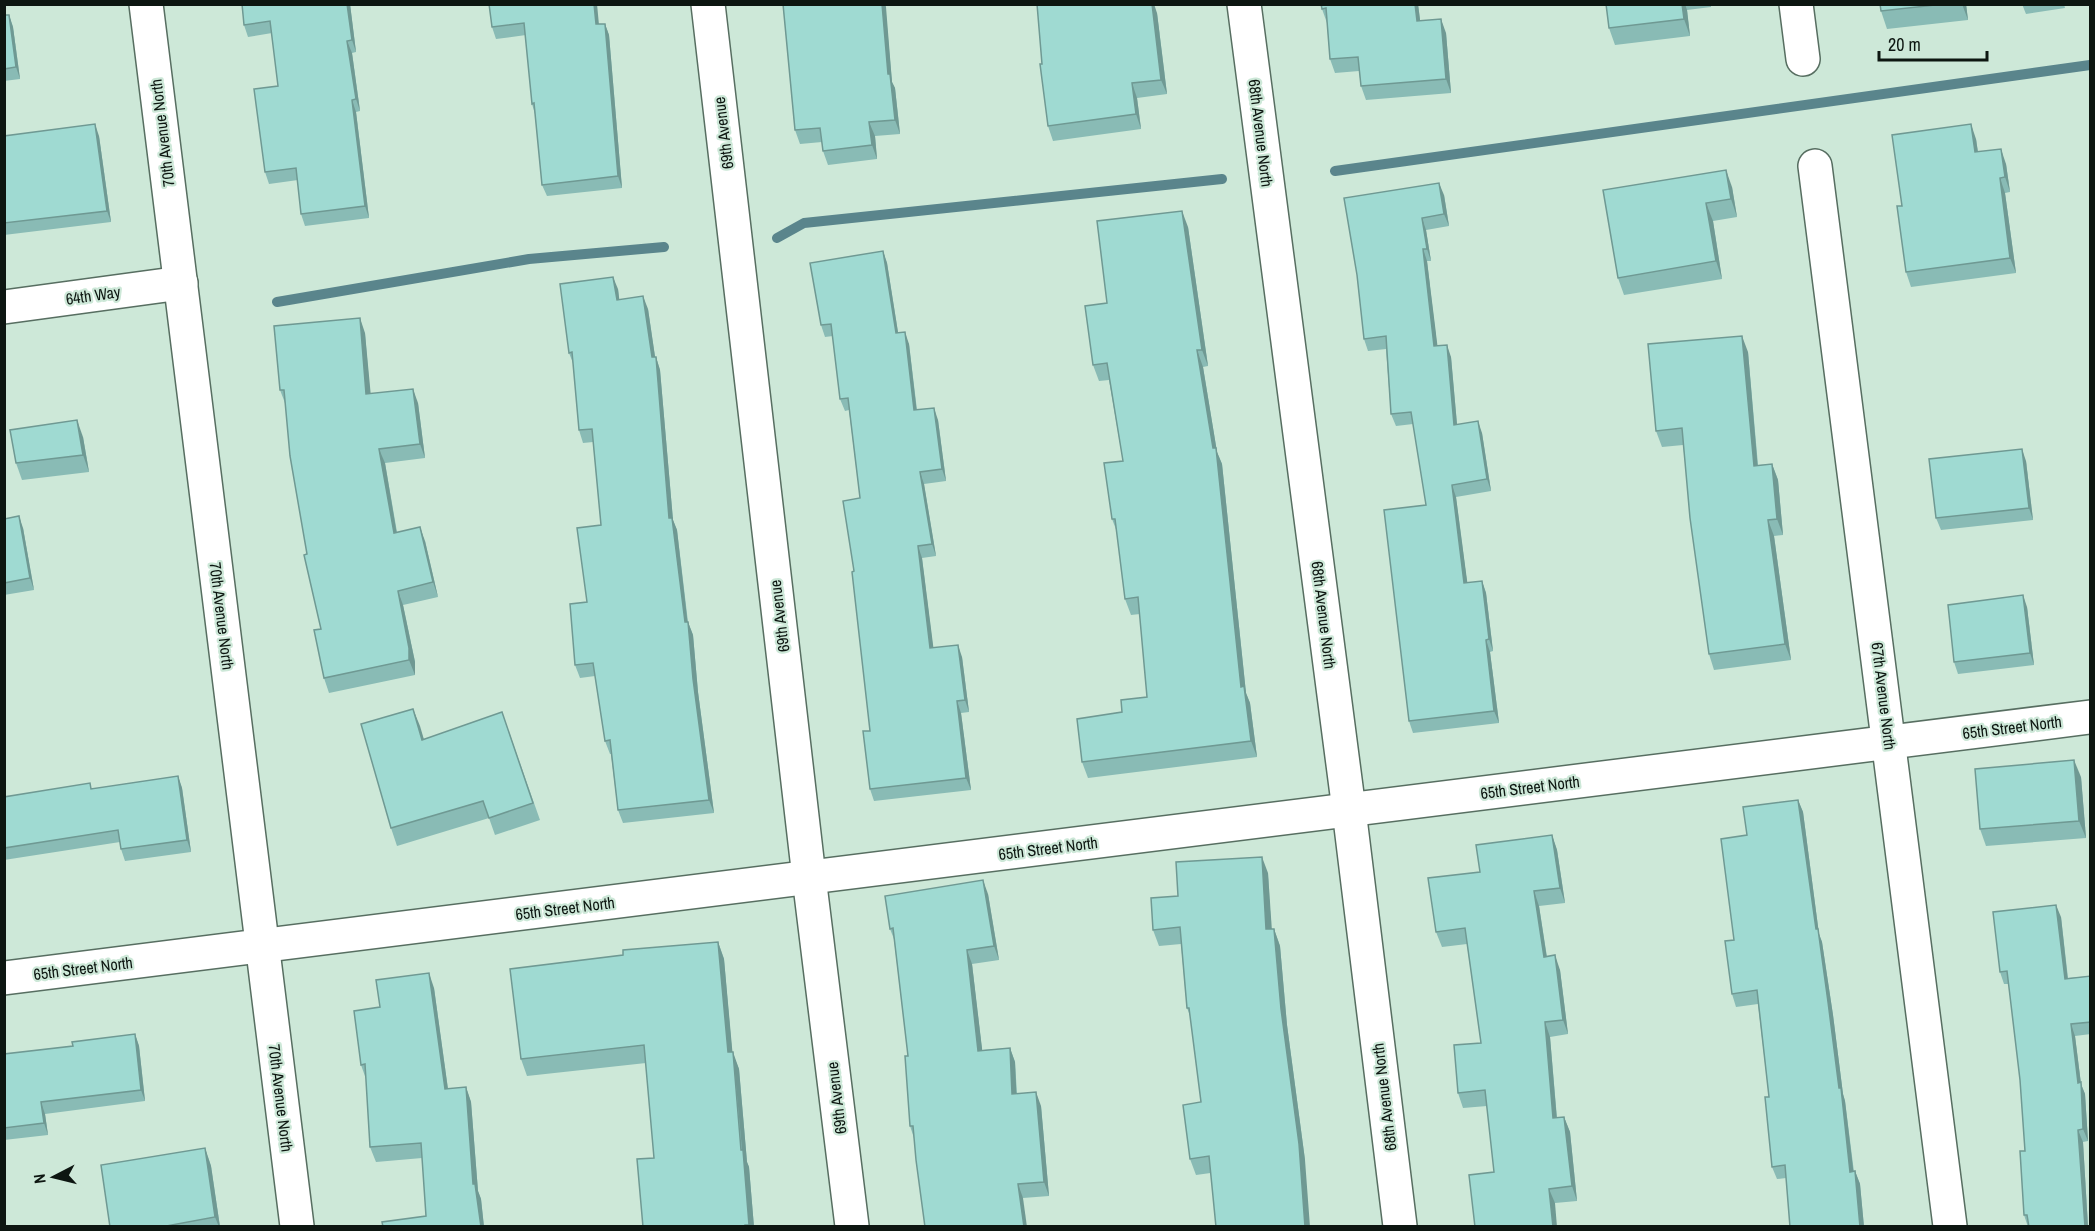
<svg xmlns="http://www.w3.org/2000/svg" width="2095" height="1231" viewBox="0 0 2095 1231" font-family="'Archivo Narrow',sans-serif">
<style>
.lines{fill:none;stroke-linecap:round;stroke-linejoin:round}
.stream{stroke:#5a858c;stroke-width:10}
.minor-casing{stroke:#576e61;stroke-width:36}
.tertiary-casing{stroke:#576e61;stroke-width:36}
.minor{stroke:#fff;stroke-width:33}
.tertiary{stroke:#fff;stroke-width:33}
.wall{fill:#89bbb5}
.shaded-wall{fill:#6f9993}
.building{fill:#9fdad2;stroke:#6f9993;stroke-width:1.5}
.labels{text-anchor:middle;dominant-baseline:central;stroke-width:4.5;stroke-linejoin:round;paint-order:stroke}
.street-label{font-size:16px;fill:#0d1611;stroke:#cde8d8}
</style>
<rect width="100%" height="100%" fill="#cde8d8"/>
<g class="lines">
<!-- stream -->
<g class="stream">
<path d="M1335,171L2090,65"/>
<path d="M777,238L804,223L1222,179"/>
<path d="M277,302L529,259L664,247"/>
</g>
<!-- minor casing -->
<g class="minor-casing">
<g id="minor">
<path d="M708,4L809,877L852,1226"/>
<path d="M1244,4L1349,810L1400,1226"/>
<path d="M1796,4L1803,59"/>
<path d="M1815,166L1950,1226"/>
<path d="M4,307L181,283"/>
<path d="M4,978L2090,717"/>
</g>
</g>
<!-- tertiary casing -->
<g class="tertiary-casing">
<path id="tertiary" d="M146,4L297,1226"/>
</g>
<!-- minor -->
<use href="#minor" class="minor"/>
<!-- tertiary -->
<use href="#tertiary" class="tertiary"/>
</g>
<!-- wall -->
<g class="wall">
<path d="M242,4H350L356,52L352,53L360,111L356,112L369,218L305,226L301,214L298,180L269,184L265,172L278,86L272,33L248,37L244,25Z"/>
<path d="M489,4L599,24H605L609,35L622,188L547,196L542,185L535,114L532,104L526,35L496,39L492,27Z"/>
<path d="M783,4H885L892,82L895,88L900,134L875,136L877,159L828,165L823,151L822,142L800,144L795,130Z"/>
<path d="M1321,4H1418L1420,21L1446,33L1451,93L1366,100L1361,86L1359,71L1335,73L1330,59L1327,23L1322,9Z"/>
<path d="M1606,4H1711V7L1687,10L1690,36L1615,45L1609,28Z"/>
<path d="M1880,4H1966L1968,20L1887,29L1881,11Z"/>
<path d="M2022,4H2064L2065,8L2026,14Z"/>
<path d="M1157,13L1167,94L1137,98L1141,129L1053,141L1048,126L1042,64Z"/>
<path d="M4,15H9L13,27L20,79L4,81Z"/>
<path d="M4,136H99L111,222L4,235Z"/>
<path d="M1976,139L1978,152L2006,164L2010,192L2005,193L2016,273L1911,287L1906,272L1902,206Z"/>
<path d="M1732,187L1737,217L1713,221L1722,279L1624,295L1618,278L1603,190Z"/>
<path d="M1444,195L1449,226L1426,230L1431,261H1427L1437,346L1451,357L1457,424L1482,433L1491,491L1456,497L1467,583L1482,581L1486,593L1493,651L1490,652L1499,723L1413,733L1409,721L1426,505L1413,424L1396,426L1391,414L1386,349L1368,351L1364,339L1357,275Z"/>
<path d="M1188,227L1208,366L1203,367L1217,452L1222,464L1246,693L1250,703L1257,757L1088,778L1082,762L1122,712L1147,697L1140,614L1131,615L1125,599L1117,532L1112,519L1123,461L1109,380L1099,381L1093,365Z"/>
<path d="M883,251L887,263L898,332L909,344L917,410L938,420L946,481L924,484L936,556L922,558L933,648L962,657L969,712L961,713L971,790L874,801L870,789V731L854,571L860,498L849,410L845,411L840,399L833,336L825,337L821,325Z"/>
<path d="M618,289L619,299L648,309L655,357H656L660,370L673,520L677,530L688,622L693,635L698,692L714,813L623,823L618,810L611,754H610L605,741L595,676L580,678L575,665L601,525L593,442L583,443L579,430L573,363L569,353Z"/>
<path d="M365,333L370,394L418,403L425,458L385,463L397,532L425,541L438,597L403,605L415,662V675L329,693L324,678L321,629L307,554L285,403L280,390Z"/>
<path d="M1748,352L1758,465L1772,464L1778,480L1783,535L1774,536L1791,660L1714,670L1709,654L1683,445L1662,447L1656,431Z"/>
<path d="M83,437L89,472L22,480L16,463Z"/>
<path d="M2026,461L2033,520L1941,530L1936,518Z"/>
<path d="M4,519L23,528L34,590L4,595Z"/>
<path d="M2027,607L2034,665L1958,674L1954,662Z"/>
<path d="M413,709L424,740L502,712L540,820L495,835L489,818L397,846L391,828Z"/>
<path d="M178,776L182,788L191,852L125,861L121,849L120,842L4,860V797L92,789Z"/>
<path d="M2081,777L2086,838L1986,846L1980,829Z"/>
<path d="M1798,800L1803,812L1819,934L1822,942L1833,1015L1843,1094L1845,1101L1854,1172L1855,1171L1860,1184L1864,1227H1790L1786,1178L1777,1179L1772,1167L1769,1097L1758,1004L1736,1007L1732,994L1734,940L1747,835Z"/>
<path d="M1552,835L1557,850L1565,903L1539,906L1547,957L1560,970L1568,1034L1550,1037L1557,1118L1564,1117L1570,1132L1577,1201L1555,1203L1494,1172L1487,1106L1463,1108L1458,1093L1481,1043L1467,944L1442,947L1436,932L1480,872Z"/>
<path d="M1268,873L1271,929H1274L1280,946L1287,1025L1305,1160L1196,1175L1190,1159L1201,1102L1191,1018L1187,1008L1181,944L1159,946L1153,930L1178,896Z"/>
<path d="M988,894L999,960L972,964L982,1050L1010,1048L1015,1062L1017,1094L1041,1106L1049,1196L1023,1198L914,1138L910,1126L908,1056L894,939L890,929Z"/>
<path d="M2061,917L2068,978L2091,976V1034L2075,1036L2081,1084L2085,1094L2088,1141L2083,1142L2088,1227H2028L2024,1215L2025,1151L2020,1080L2009,984H2004L2000,972Z"/>
<path d="M718,942L724,959L732,1052L739,1069L747,1162L749,1167L754,1227H643L654,1158L646,1063L527,1076L521,1059L623,955Z"/>
<path d="M434,988L448,1089L466,1087L471,1102L478,1191L481,1199L484,1227H383L426,1216L422,1158L376,1162L370,1147L366,1079L361,1065L380,1007Z"/>
<path d="M135,1034L139,1046L145,1101L45,1114L48,1135L4,1140V1044L5,1054L73,1046Z"/>
<path d="M205,1148L211,1166L220,1227H110Z"/>
</g>
<!-- shaded-wall -->
<g class="shaded-wall">
<path d="M347,4H350L356,52L352,40Z"/>
<path d="M594,4H597L600,36L596,24Z"/>
<path d="M882,4H885L886,7L892,82L895,88L900,134L895,120L888,74Z"/>
<path d="M1152,4H1154L1157,13L1167,94L1161,80Z"/>
<path d="M1415,4H1418L1422,35L1417,21Z"/>
<path d="M1682,4H1685L1687,10L1690,36L1684,19Z"/>
<path d="M1962,4H1966L1968,20Z"/>
<path d="M9,15L13,27L20,79L16,67Z"/>
<path d="M1441,19L1446,33L1451,93L1446,79Z"/>
<path d="M605,24L609,35L622,188L618,176Z"/>
<path d="M347,41L352,53L360,111L356,99Z"/>
<path d="M1132,83L1137,98L1141,129L1136,114Z"/>
<path d="M352,100L356,112L369,218L365,206Z"/>
<path d="M869,122L875,136L877,159L872,145Z"/>
<path d="M95,124L99,136L111,222L107,211Z"/>
<path d="M1971,124L1976,139L1980,167L1975,152Z"/>
<path d="M2001,149L2006,164L2010,192L2005,177Z"/>
<path d="M1726,170L1732,187L1737,217L1731,199Z"/>
<path d="M2000,178L2005,193L2016,273L2010,258Z"/>
<path d="M1439,183L1444,195L1449,226L1444,214Z"/>
<path d="M1706,203L1713,221L1722,279L1716,261Z"/>
<path d="M1182,211L1188,227L1208,366L1202,350Z"/>
<path d="M1422,218L1426,230L1431,261L1427,249Z"/>
<path d="M1423,249L1427,261L1439,358L1434,346Z"/>
<path d="M883,251L887,263L900,345L896,333Z"/>
<path d="M613,277L618,289L621,313L617,300Z"/>
<path d="M643,296L648,309L657,370L652,357Z"/>
<path d="M360,318L365,333L372,408L366,394Z"/>
<path d="M905,332L909,344L918,422L914,410Z"/>
<path d="M1742,336L1748,352L1759,482L1754,466Z"/>
<path d="M1447,345L1451,357L1458,436L1454,425Z"/>
<path d="M1197,350L1203,367L1217,452L1222,464L1246,693L1250,703L1257,757L1251,741L1241,687L1213,448Z"/>
<path d="M656,357L660,370L673,520L677,530L689,635L685,622L669,518Z"/>
<path d="M413,389L418,403L425,458L420,444Z"/>
<path d="M934,408L938,420L946,481L942,469Z"/>
<path d="M77,420L83,437L89,472L83,455Z"/>
<path d="M1478,421L1482,433L1491,491L1487,479Z"/>
<path d="M379,449L385,463L399,547L394,533Z"/>
<path d="M2022,449L2026,461L2033,520L2029,508Z"/>
<path d="M1772,464L1778,480L1783,535L1777,519Z"/>
<path d="M920,472L924,484L936,556L932,544Z"/>
<path d="M1452,485L1456,497L1469,595L1464,583Z"/>
<path d="M19,516L23,528L34,590L30,578Z"/>
<path d="M1768,520L1774,536L1791,660L1785,644Z"/>
<path d="M420,527L425,541L438,597L433,582Z"/>
<path d="M918,546L922,558L935,660L930,648Z"/>
<path d="M1482,581L1486,593L1493,651L1489,639Z"/>
<path d="M398,591L403,605L415,662V675L409,660Z"/>
<path d="M2023,595L2027,607L2034,665L2030,653Z"/>
<path d="M688,622L693,635L698,692L714,813L709,800L693,679Z"/>
<path d="M1486,640L1490,652L1499,723L1494,711Z"/>
<path d="M958,645L962,657L969,712L965,700Z"/>
<path d="M957,701L961,713L971,790L966,778Z"/>
<path d="M413,709L420,726L429,757L422,740Z"/>
<path d="M2074,760L2081,777L2086,838L2079,821Z"/>
<path d="M178,776L182,788L191,852L187,840Z"/>
<path d="M1798,800L1803,812L1819,934L1822,942L1833,1015L1843,1094L1845,1101L1855,1185L1850,1172Z"/>
<path d="M1552,835L1557,850L1565,903L1560,888Z"/>
<path d="M1262,857L1268,873L1273,946L1266,929Z"/>
<path d="M983,880L988,894L999,960L994,946Z"/>
<path d="M1534,891L1539,906L1549,972L1544,957Z"/>
<path d="M2056,905L2061,917L2069,991L2065,979Z"/>
<path d="M1274,929L1280,946L1287,1025L1305,1160L1310,1227H1305L1281,1009Z"/>
<path d="M718,942L724,959L734,1069L728,1052Z"/>
<path d="M967,950L972,964L984,1065L978,1051Z"/>
<path d="M1555,955L1560,970L1568,1034L1563,1020Z"/>
<path d="M429,973L434,988L450,1104L445,1089Z"/>
<path d="M1545,1022L1550,1037L1558,1133L1553,1118Z"/>
<path d="M2071,1024L2075,1036L2081,1084L2085,1094L2088,1141L2083,1129Z"/>
<path d="M135,1034L139,1046L145,1101L141,1090Z"/>
<path d="M1010,1048L1015,1062L1017,1108L1012,1094Z"/>
<path d="M733,1052L739,1069L747,1162L749,1167L754,1227H750L749,1225Z"/>
<path d="M466,1087L471,1102L478,1191L481,1199L484,1227H481L473,1184Z"/>
<path d="M1036,1092L1041,1106L1049,1196L1044,1182Z"/>
<path d="M41,1102L45,1114L48,1135L44,1123Z"/>
<path d="M1564,1117L1570,1132L1577,1201L1572,1186Z"/>
<path d="M2078,1130L2083,1142L2088,1227H2085Z"/>
<path d="M205,1148L211,1166L220,1227H219L215,1217Z"/>
<path d="M1855,1171L1860,1184L1864,1227H1860Z"/>
<path d="M1018,1184L1023,1198L1027,1227H1024Z"/>
<path d="M1549,1189L1555,1203L1557,1227H1553Z"/>
</g>
<!-- building -->
<g class="building">
<path d="M242,4H347L352,40L347,41L356,99L352,100L365,206L301,214L296,168L265,172L254,89L278,86L270,21L244,25Z"/>
<path d="M489,4H594L596,24H605L618,176L542,185L534,103L532,104L524,23L492,27Z"/>
<path d="M783,4H882L888,74H890L895,120L869,122L872,145L823,151L820,128L795,130Z"/>
<path d="M1037,4H1152L1161,80L1132,83L1136,114L1048,126L1040,64H1042Z"/>
<path d="M1321,4H1415L1417,21L1441,19L1446,79L1361,86L1358,57L1330,59L1326,8L1322,9Z"/>
<path d="M1606,4H1682L1684,19L1609,28Z"/>
<path d="M1880,4H1944L1881,11Z"/>
<path d="M4,15H9L16,67L4,69Z"/>
<path d="M95,124L107,211L4,223V136Z"/>
<path d="M1971,124L1975,152L2001,149L2005,177L2000,178L2010,258L1906,272L1897,206H1902L1892,135Z"/>
<path d="M1726,170L1731,199L1706,203L1716,261L1618,278L1603,190Z"/>
<path d="M1439,183L1444,214L1422,218L1427,249H1423L1434,346L1447,345L1454,425L1478,421L1487,479L1452,485L1464,583L1482,581L1489,639L1486,640L1494,711L1409,721L1384,510L1426,505L1411,412L1391,414L1386,336L1364,339L1357,275L1344,198Z"/>
<path d="M1182,211L1202,350H1197L1213,448H1216L1241,687L1244,686L1251,741L1082,762L1077,719L1122,712L1121,700L1147,697L1138,597L1125,599L1115,519H1112L1104,463L1123,461L1107,363L1093,365L1085,306L1107,303L1097,221Z"/>
<path d="M883,251L896,333L905,332L914,410L934,408L942,469L920,472L932,544L918,546L930,648L958,645L965,700L957,701L966,778L870,789L863,731H870L852,572L854,571L843,501L860,498L848,398L840,399L831,324L821,325L810,263Z"/>
<path d="M613,277L617,300L643,296L652,357H656L669,518H672L685,622H688L693,679L709,800L618,810L610,740L605,741L593,663L575,665L570,604L587,602L577,528L601,525L592,429L579,430L572,352L569,353L560,284Z"/>
<path d="M360,318L366,394L413,389L420,444L379,449L394,533L420,527L433,582L398,591L409,648V660L324,678L314,630L321,629L304,555L307,554L290,456L284,390H280L274,326Z"/>
<path d="M1742,336L1754,466L1772,464L1777,519L1768,520L1785,644L1709,654L1690,518L1682,428L1656,431L1648,344Z"/>
<path d="M77,420L83,455L16,463L10,430Z"/>
<path d="M2022,449L2029,508L1936,518L1929,459Z"/>
<path d="M19,516L30,578L4,583V519Z"/>
<path d="M2023,595L2030,653L1954,662L1948,605Z"/>
<path d="M413,709L422,740L502,712L533,803L489,818L483,801L391,828L361,724Z"/>
<path d="M2074,760L2079,821L1980,829L1975,769Z"/>
<path d="M178,776L187,840L121,849L118,830L4,848V797L90,783L91,789Z"/>
<path d="M1798,800L1816,929H1818L1828,1002L1839,1088H1841L1850,1172L1855,1171L1860,1227H1790L1785,1165L1772,1167L1765,1097H1769L1757,990L1732,994L1725,941L1734,940L1721,839L1747,835L1743,807Z"/>
<path d="M1552,835L1560,888L1534,891L1544,957L1555,955L1563,1020L1545,1022L1553,1118L1564,1117L1572,1186L1549,1189L1553,1227H1475L1469,1175L1494,1172L1485,1090L1458,1093L1454,1045L1481,1043L1465,928L1436,932L1428,878L1480,872L1476,845Z"/>
<path d="M1262,857L1266,929H1274L1281,1009L1299,1144L1305,1227H1216L1209,1156L1190,1159L1183,1105L1201,1102L1189,1008H1187L1180,927L1153,930L1151,898L1178,896L1176,862Z"/>
<path d="M983,880L994,946L967,950L978,1051L1010,1048L1012,1094L1036,1092L1044,1182L1018,1184L1024,1227H925L916,1160L913,1126H910L905,1056H908L893,928L890,929L885,896Z"/>
<path d="M2056,905L2065,979L2091,976V1022L2071,1024L2078,1083L2081,1082L2083,1129L2078,1130L2085,1227H2029L2027,1215H2024L2020,1151H2025L2020,1080L2007,971L2000,972L1993,912Z"/>
<path d="M718,942L728,1052H733L741,1150H743L749,1225H745V1227H643L637,1159L654,1158L644,1045L521,1059L510,969L623,955V950Z"/>
<path d="M429,973L445,1089L466,1087L473,1184H475L481,1227H383L382,1222L426,1216L421,1143L370,1147L365,1064L361,1065L354,1011L380,1007L376,980Z"/>
<path d="M135,1034L141,1090L41,1102L44,1123L4,1128V1054L73,1046L72,1042Z"/>
<path d="M205,1148L215,1217L161,1227H110L101,1165Z"/>
</g>
<g class="labels">
<!-- street labels -->
<g class="street-label">
<text transform="translate(162 133) rotate(-97)">70th Avenue North</text>
<text transform="translate(723 133) rotate(-97)">69th Avenue</text>
<text transform="translate(1261 133) rotate(83)">68th Avenue North</text>
<text transform="translate(93 295) rotate(-8)">64th Way</text>
<text transform="translate(1324 615) rotate(83)">68th Avenue North</text>
<text transform="translate(222 616) rotate(83)">70th Avenue North</text>
<text transform="translate(779 616) rotate(-97)">69th Avenue</text>
<text transform="translate(1884 696) rotate(83)">67th Avenue North</text>
<text transform="translate(2012 727) rotate(-7)">65th Street North</text>
<text transform="translate(1530 787) rotate(-7)">65th Street North</text>
<text transform="translate(1048 848) rotate(-7)">65th Street North</text>
<text transform="translate(565 908) rotate(-7)">65th Street North</text>
<text transform="translate(83 968) rotate(-7)">65th Street North</text>
<text transform="translate(1384 1097) rotate(-97)">68th Avenue North</text>
<text transform="translate(281 1098) rotate(83)">70th Avenue North</text>
<text transform="translate(836 1098) rotate(-97)">69th Avenue</text>
</g>
</g>
<!-- border -->
<rect width="2095" height="1231" fill="none" stroke="#0d1611" stroke-width="12"/>
<!-- north arrow -->
<g transform="translate(54 1177) rotate(263)" stroke="#cde8d8" stroke-width="4.5" paint-order="stroke">
<path d="M0-4.5L10 22L0 15L-10 22Z" fill="#0d1611"/>
<text y="-9" font-size="16" font-weight="bold" text-anchor="middle" fill="#0d1611">N</text>
</g>
<!-- scale -->
<path d="M1879 51v9h108v-9" fill="none" stroke="#0d1611" stroke-width="3"/>
<text x="1888" y="51" font-size="18" fill="#0d1611" stroke="#cde8d8" stroke-width="4.5" paint-order="stroke">20 m</text>
</svg>
